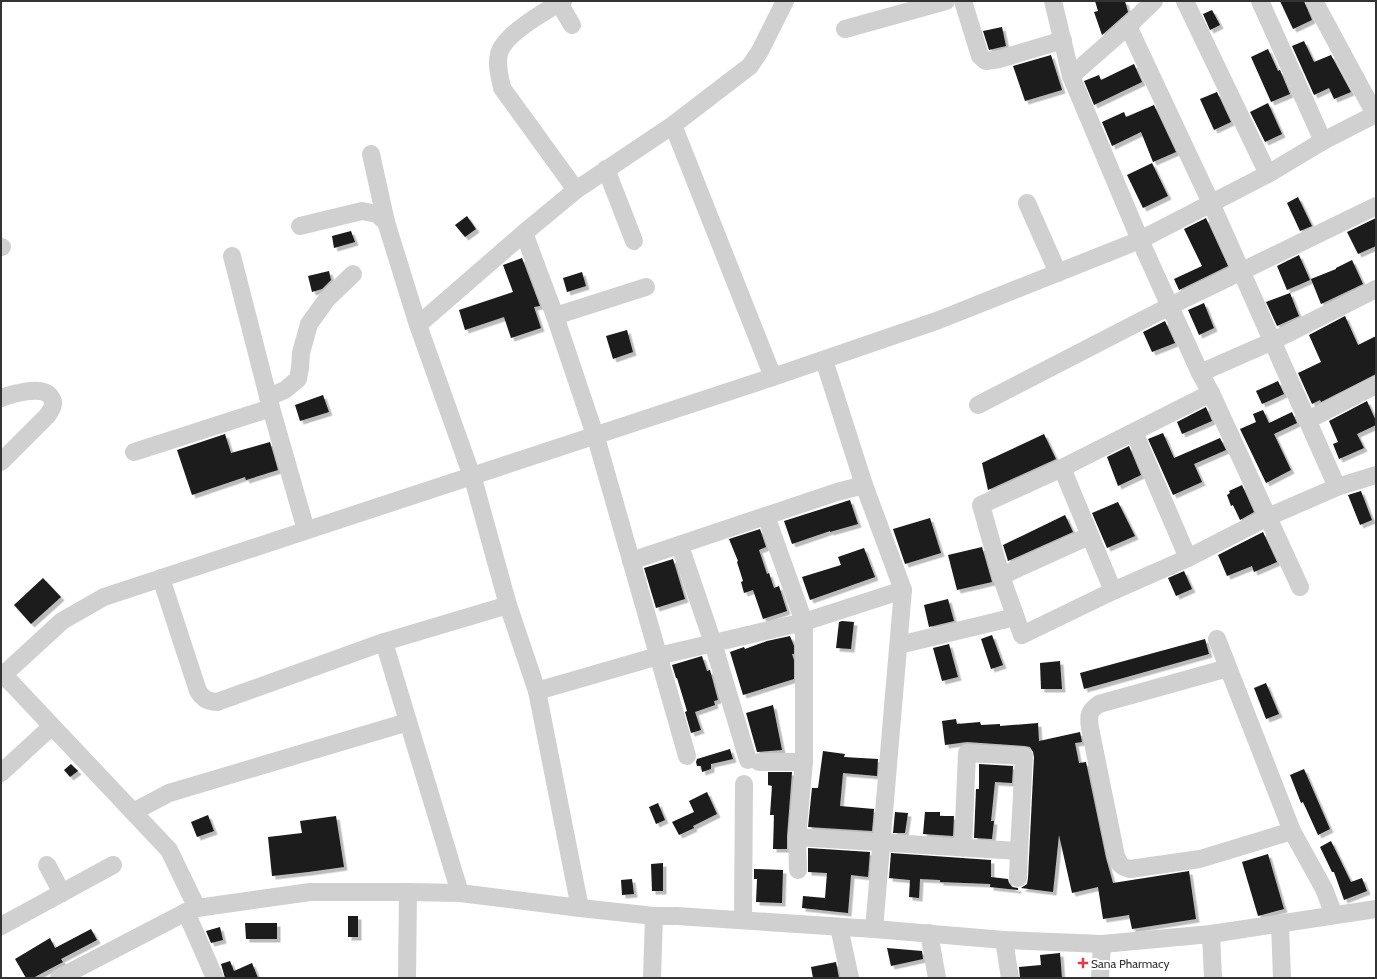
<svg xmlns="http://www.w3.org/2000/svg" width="1377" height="979" viewBox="0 0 1377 979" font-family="Cabin,sans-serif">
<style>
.building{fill:#1a1a1a;filter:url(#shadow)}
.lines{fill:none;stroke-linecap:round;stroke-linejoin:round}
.minor{stroke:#d0d0d0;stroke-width:18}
.poi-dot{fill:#e63946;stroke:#fff;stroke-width:1.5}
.labels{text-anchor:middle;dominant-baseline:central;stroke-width:4;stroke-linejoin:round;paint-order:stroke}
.poi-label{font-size:12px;fill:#333;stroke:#fff;text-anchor:start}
</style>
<defs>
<filter id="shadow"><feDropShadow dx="3.5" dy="3.5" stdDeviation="0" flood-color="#0004"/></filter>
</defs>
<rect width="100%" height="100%" fill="#fff"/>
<!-- building -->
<g class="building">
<path d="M1095,1H1125L1128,12L1102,35L1094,12L1098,11Z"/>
<path d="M1280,1H1304L1312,20L1293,29Z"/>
<path d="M1212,10L1220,25L1210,30L1203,14Z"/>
<path d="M1002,27L1006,46L989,50L983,31Z"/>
<path d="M1304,41L1314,62L1331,55L1351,92L1334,99L1329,88L1314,95L1292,46Z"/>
<path d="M1268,49L1278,71L1280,70L1290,94L1271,102L1251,57Z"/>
<path d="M1051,55L1062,90L1025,101L1013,66Z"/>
<path d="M1134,64L1142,82L1094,105L1084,81L1099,75L1101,80Z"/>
<path d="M1217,92L1231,122L1214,130L1200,99Z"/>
<path d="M1268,103L1282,134L1265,142L1250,112Z"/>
<path d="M1154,105L1176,152L1153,162L1141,132L1112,146L1102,122L1124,112L1126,117Z"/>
<path d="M1152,163L1168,196L1143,208L1127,175Z"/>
<path d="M1298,197L1312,226L1300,231L1287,203Z"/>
<path d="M467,216L476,229L465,237L455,225Z"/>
<path d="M1206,218L1228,266L1179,290L1174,279L1202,266L1184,229Z"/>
<path d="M1376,218V246L1358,254L1347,232Z"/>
<path d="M351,231L355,242L334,248L332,236Z"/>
<path d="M1299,255L1310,280L1287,290L1277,266Z"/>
<path d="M522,258L540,306L534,307L541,328L511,338L504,317L465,330L459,310L513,292L503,265Z"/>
<path d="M1352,260L1363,284L1321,304L1311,279L1336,269V268Z"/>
<path d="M329,271L331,280L322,289L312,292L308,276Z"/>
<path d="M582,272L586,286L567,292L563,278Z"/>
<path d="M1290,293L1299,316L1277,326L1266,302Z"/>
<path d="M1204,303L1214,328L1199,335L1188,310Z"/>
<path d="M1345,316L1358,345L1376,336V374L1321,402L1320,400L1312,404L1298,373L1321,362L1309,335Z"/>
<path d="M1165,321L1175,343L1152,352L1143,332Z"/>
<path d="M627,330L633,352L613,359L606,336Z"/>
<path d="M1278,381L1284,394L1262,404L1256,391Z"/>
<path d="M323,395L329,412L300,421L295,405Z"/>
<path d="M1367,401L1376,421V425L1357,434L1364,448L1339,459L1333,444L1338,442L1329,421Z"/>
<path d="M1206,407L1212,421L1182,434L1177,422Z"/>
<path d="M1263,410L1269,423L1292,412L1297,423L1274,434L1291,470L1266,483L1240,429L1256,422L1253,414Z"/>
<path d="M1163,433L1174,458L1220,438L1226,450L1194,464L1202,482L1173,495L1148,439Z"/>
<path d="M225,434L231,453L270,442L278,470L246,480L245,477L192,495L177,450Z"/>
<path d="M1044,434L1056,459L988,490L982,463Z"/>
<path d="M1129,446L1141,475L1118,486L1107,457Z"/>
<path d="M1242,485L1254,512L1240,520L1233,505L1231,506L1227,495L1230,493L1229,491Z"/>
<path d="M1361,491L1372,520L1360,525L1348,495Z"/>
<path d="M850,500L858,524L830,532V531L792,544L784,521Z"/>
<path d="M1118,502L1135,536L1107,548L1092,513Z"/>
<path d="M1065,515L1073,532L1008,561L1003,545Z"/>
<path d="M930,518L941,553L905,564L893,529Z"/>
<path d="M760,529L766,547L759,550L767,574L769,573L774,588L779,586L787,611L763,619L753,590L744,593L741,582L743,581L737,562L738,561L729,539Z"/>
<path d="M1263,532L1277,562L1254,572L1252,566L1227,576L1218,555Z"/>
<path d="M982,547L992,582L957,590L948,555Z"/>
<path d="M864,548L875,577L810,600L802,577L841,565L838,557Z"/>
<path d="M673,559L685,599L656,608L644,568Z"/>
<path d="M1184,571L1192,589L1176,596L1168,578Z"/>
<path d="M43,578L61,597L31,624L14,605Z"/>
<path d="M948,599L954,621L929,627L924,605Z"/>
<path d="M842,621L854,622L851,649L836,648L839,622Z"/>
<path d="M992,635L1003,665L991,669L981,639Z"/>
<path d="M790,636L794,646V654H792L794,660V679L743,695L730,652L744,647L745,649L767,641Z"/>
<path d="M1205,639L1209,654L1084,689L1080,673Z"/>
<path d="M949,644L958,677L942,681L933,648Z"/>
<path d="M702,656L707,671L710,670L718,700L714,701L715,705L695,712L701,730L691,733L685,712L687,711L677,678H676L672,665Z"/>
<path d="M1060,661L1062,689H1041L1040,663Z"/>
<path d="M1266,683L1279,714L1266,719L1254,688Z"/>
<path d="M773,705L782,750L757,752L746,713Z"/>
<path d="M956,719L957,724L980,722L981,725L1000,724V726L1038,723L1039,741L1080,732L1082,742L1075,743L1079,763L1086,762L1106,858L1113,883L1189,871L1196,919L1132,929L1129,915L1103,919L1098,887L1072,893L1059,835L1053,892L1021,888L1027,884L1028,878L1034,757L1033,752L1030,747L1025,746L967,742L945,745L942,721Z"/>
<path d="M730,749L733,759L711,764V769L702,772L701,766H697L696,762L697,759Z"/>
<path d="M823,751L845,754L844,757L878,759L877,776L843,773L840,806L874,809L872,831L808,827L812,788H818Z"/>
<path d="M71,764L78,771L70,777L64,770Z"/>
<path d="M979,764L1013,766L1012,783L995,782L991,821H994L992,839L974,838L976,789H979Z"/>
<path d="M1304,769L1330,829L1318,835L1303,802L1301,803L1290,775Z"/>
<path d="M768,772H792L787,836V849H773L774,815H770L772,786L768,785Z"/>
<path d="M707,792L717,814L693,826L694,828L679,835L672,822L694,812L689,801Z"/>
<path d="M658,803L665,820L656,824L649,807Z"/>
<path d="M895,812L908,813L905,833H893Z"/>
<path d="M925,812H940V816H954L953,836L923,834Z"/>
<path d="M208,815L214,831L197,837L191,822Z"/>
<path d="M336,816L344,867L308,872L272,876L268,837L302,833L300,821Z"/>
<path d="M1331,841L1351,882L1362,878L1367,891L1344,900L1334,872H1332L1320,847Z"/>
<path d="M808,848L870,852L868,877L851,875L848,913L802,908L803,896L825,898L827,873L808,872Z"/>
<path d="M891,853L991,860V884L940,882V880L920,879L919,898L909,897L910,880L889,878Z"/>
<path d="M1268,854L1284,909L1258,916L1242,862Z"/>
<path d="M663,863V891H652L651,864Z"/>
<path d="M754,869L783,870L782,903L756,902L757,879H754Z"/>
<path d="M991,877L1008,879L1009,883L1012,887L1018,888V890L990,887Z"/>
<path d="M632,879L634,894L622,895L621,880Z"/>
<rect x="348" y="916" width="10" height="21"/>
<path d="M245,923H277V939H246Z"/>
<path d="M220,927L223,940L211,943L206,931Z"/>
<path d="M91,929L97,940L61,959L63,962L46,971L33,978H26L15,959L50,938L55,948Z"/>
<path d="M887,948L922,951L923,959L891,966Z"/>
<path d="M1060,953L1062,978H1020L1019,967L1041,965L1040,955Z"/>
<path d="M230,961L234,971L252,963L258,978H225L221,964Z"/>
<path d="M836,962L839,978H813L811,967Z"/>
</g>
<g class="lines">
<!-- minor -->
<g class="minor">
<path d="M563,1C547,10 503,35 499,54C496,65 500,77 502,88L576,190"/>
<path d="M963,1L980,56L986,61L1000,59L1063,40"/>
<path d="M1053,1L1071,76L1140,240L1200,373L1211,393L1300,587"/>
<path d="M1185,1L1268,174"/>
<path d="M1260,1L1323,141"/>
<path d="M1314,1L1375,114"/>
<path d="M559,3L572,25"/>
<path d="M1128,26L1211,203L1337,487"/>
<path d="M845,29L946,1"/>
<path d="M1071,76L1128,26L1154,1"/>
<path d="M673,125L773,377"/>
<path d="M371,154L386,222"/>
<path d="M606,169L634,241"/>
<path d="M1027,203L1058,273"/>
<path d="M300,226L362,211L377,214L386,222L418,325L474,482L508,605L537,691L580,908"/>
<path d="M524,233L555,316L597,441L687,756"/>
<path d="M1,247H2"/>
<path d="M232,256L271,408L306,530"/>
<path d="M555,316L646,287"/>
<path d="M418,325L524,233L576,190L673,125L750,66L760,51L785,1"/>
<path d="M824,360L864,485"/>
<path d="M1200,373L1273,341L1376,289"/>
<path d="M1211,393L1062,468L981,505L1001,576L1022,635L1113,591L1188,558L1268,517L1337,487L1376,475"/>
<path d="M268,397L285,390L298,379L300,368L301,353L309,324L327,299L353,274"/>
<path d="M1,398C12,394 42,385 50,396C56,403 52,409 47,416L1,462"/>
<path d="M978,405L1170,306L1376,206"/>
<path d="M1308,420L1376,385"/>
<path d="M1134,432L1188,558"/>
<path d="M134,452L271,408"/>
<path d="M1062,468L1113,591"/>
<path d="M766,516L804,622V762L797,837L798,870"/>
<path d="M680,546L713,643L748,760"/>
<path d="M631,561L837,492L864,485L903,590L874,929"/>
<path d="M1001,576L1089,536"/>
<path d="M161,578L198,691C203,699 207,701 217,702L384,642L460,893"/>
<path d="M1217,639L1292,831L1324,889L1334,915"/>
<path d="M384,642L508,605"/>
<path d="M899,645L1015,617"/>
<path d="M1228,668L1099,704C1089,711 1088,715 1090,728L1116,856C1119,864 1121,867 1130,869L1200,859L1292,831"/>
<path d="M1,672L169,850L197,908"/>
<path d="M1,677L62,621L104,597L773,377L939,320L1140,240L1268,174L1323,141L1376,114"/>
<path d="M537,691L658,656L804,622L903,590"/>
<path d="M759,762H804"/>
<path d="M1,773L51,727"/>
<path d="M133,812L169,793L408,722"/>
<path d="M797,837L1019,851L1024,756L967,753L963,848"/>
<path d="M47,865L62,893"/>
<path d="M1018,878L1019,851"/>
<path d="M186,912L215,978"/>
<path d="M743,920L744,784"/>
<path d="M1280,924L1282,978"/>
<path d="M1,926L113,865"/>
<path d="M839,927L850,978"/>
<path d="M929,933L937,978"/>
<path d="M1211,934L1213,978"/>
<path d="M1004,940L1010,978"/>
<path d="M59,978L186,912L197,908L310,892H408L460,893L580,908L654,916H677L874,929L1004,940L1102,944L1211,934L1376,909"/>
<path d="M407,978L408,892"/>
<path d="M652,978L654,916"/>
<path d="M1100,978L1102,944"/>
</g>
</g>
<!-- markers -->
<path class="poi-dot" d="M1081 957h4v4h4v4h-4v4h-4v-4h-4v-4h4z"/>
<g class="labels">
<!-- poi labels -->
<g class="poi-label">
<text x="1091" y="963">Sana Pharmacy</text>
</g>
</g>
<!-- border -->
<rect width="1377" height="979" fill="none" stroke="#333333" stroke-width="4"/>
</svg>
